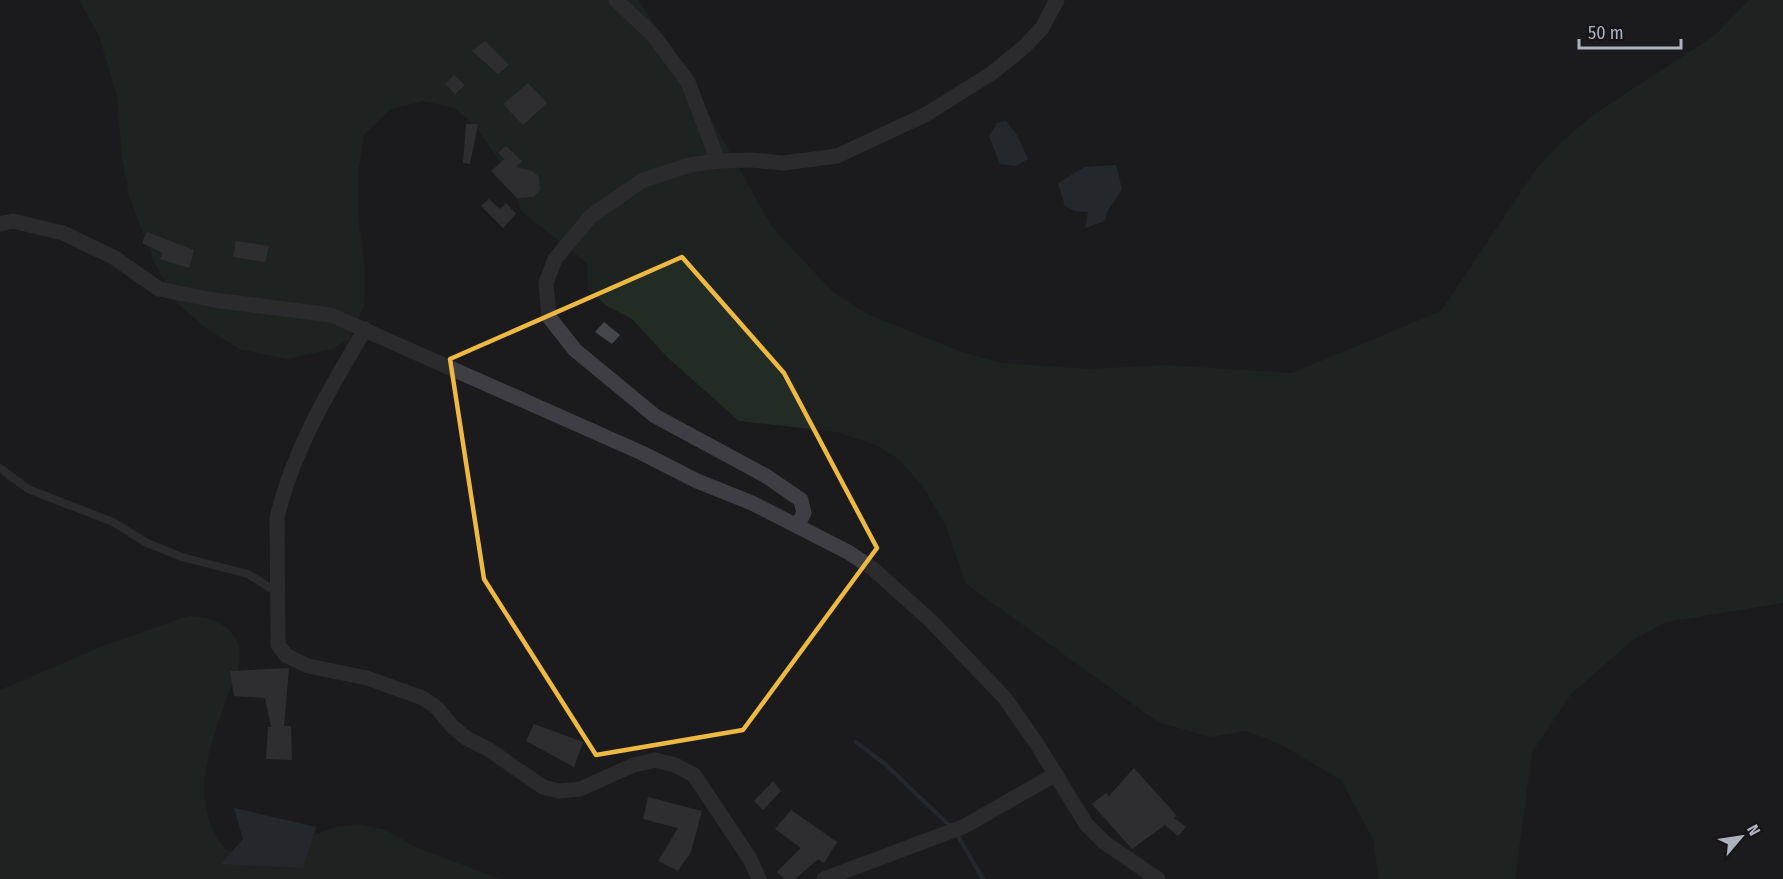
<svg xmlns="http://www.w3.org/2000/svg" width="1783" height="879" viewBox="0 0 1783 879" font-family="'Fira Sans Condensed',sans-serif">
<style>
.green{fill:#222b24}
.water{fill:#303941}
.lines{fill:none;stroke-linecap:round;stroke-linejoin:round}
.stream{stroke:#303941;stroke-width:4}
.building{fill:#45464a}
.lane{stroke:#3e3e44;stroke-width:8}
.street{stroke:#3e3e44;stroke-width:15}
.marked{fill:none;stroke:#eeb942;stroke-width:4.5;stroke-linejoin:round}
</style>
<rect width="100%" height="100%" fill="#1b1b1d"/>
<!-- green -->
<g class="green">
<path d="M79,0H638L674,53L772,227L833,292L867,314L959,351L1002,363L1089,369L1164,365L1292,373L1441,311L1536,169L1561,142L1596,113L1715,35L1749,0H1783V603L1666,622L1633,640L1571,694L1532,753L1515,879H1379L1373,839L1341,780L1282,745L1246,731L1210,737L1158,722L966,584L946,526L923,487L899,459L876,445L837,432L739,421L667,357L632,319L607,306L588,289L587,263L521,211L504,168L477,128L455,108L423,101L391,109L364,135L358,174V215L365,270L364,306L349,339L332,349L287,359L239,349L206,328L177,303L153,260L129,195L122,157L117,95L99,36Z"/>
<path d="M188,616C212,616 239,627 240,656C240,667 233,681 229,692C211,747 185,796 225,849L236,853L310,836L336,827L358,824L386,830L414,846L499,879H0V690L103,646Z"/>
</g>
<!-- water -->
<g class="water">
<path d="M1006,121L1017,135L1028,159L1016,166L1000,164L989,136L997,123Z"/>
<path d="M1116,165L1122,189L1107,212L1105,221L1085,228L1088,212L1075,211L1065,206L1058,183L1085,167Z"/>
<path d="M234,808L316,827L303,868L221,864L243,839Z"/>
</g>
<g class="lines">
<!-- stream -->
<g class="stream">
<path d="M856,742L885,764L951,827"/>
<path d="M956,833L983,879"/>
</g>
</g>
<!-- building -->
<g class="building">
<path d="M485,41L509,65L498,74L472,51Z"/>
<path d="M454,75L465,85L455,94L445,84Z"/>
<path d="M528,83L547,103L523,125L503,104Z"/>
<path d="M466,124H478L470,164L463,163Z"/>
<path d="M506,146L522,161L516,167L532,171L539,177L540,190L533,197L517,198L491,171L505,159L498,153Z"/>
<path d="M489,199L500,209L506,203L516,214L503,228L481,206Z"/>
<path d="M147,232L194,250L189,268L160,259L163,253L142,243Z"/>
<path d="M236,241L269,246L265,262L233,257Z"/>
<path d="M604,322L620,335L612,344L595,332Z"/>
<path d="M289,668L284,726H291L292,760L266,759L268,727H271L265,698L234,696L230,671Z"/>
<path d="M534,724L583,742L574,767L526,741Z"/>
<path d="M1134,768L1177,816L1174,818L1186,827L1178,836L1165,825L1132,849L1092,804L1106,793L1109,796Z"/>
<path d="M773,781L781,791L763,810L754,801Z"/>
<path d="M648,797L702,811L691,852L678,871L658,861L678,828L643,819Z"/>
<path d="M791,810L837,842L824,863L818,859L795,879H784L777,872L801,848L775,829Z"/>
</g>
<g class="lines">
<!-- lane -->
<path class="lane" d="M0,468L28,489L113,522L147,543L182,557L248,574L277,592"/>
<!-- street -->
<g class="street">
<path d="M616,0L653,35L688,82L718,161"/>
<path d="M0,224L13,221L63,233L115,258L159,289L214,300L331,315L642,453L697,481L752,503L848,552L872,568L930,620L1004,697L1037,744L1086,824L1105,843L1158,879"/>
<path d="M365,329C330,389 293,449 277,518L278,645L287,656L308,666L367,678L423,698L437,708L452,726L466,738L488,749L543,787L559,791L580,789L634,765L655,760L675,765L694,775L750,859L759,879"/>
<path d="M797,526L804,513L801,500L766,476L655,416L575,350L549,317L546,283L555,259L591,216L643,180L690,165L718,161L752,160L783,163L837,156L925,115L992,73L1024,47L1042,28L1057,0"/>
<path d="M824,879L965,826L1056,774"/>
</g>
</g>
<!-- marked area -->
<path d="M0 0H1783V879H0ZM682,257L784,373L877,548L743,730L596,755L484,579L450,359Z" fill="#1b1b1d" fill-opacity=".55" fill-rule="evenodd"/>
<path class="marked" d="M682,257L784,373L877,548L743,730L596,755L484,579L450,359Z"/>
<!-- north arrow -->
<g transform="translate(1741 837) rotate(61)" stroke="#161518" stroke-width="4.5" paint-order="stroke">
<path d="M0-4.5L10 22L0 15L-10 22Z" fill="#aeb2bc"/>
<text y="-9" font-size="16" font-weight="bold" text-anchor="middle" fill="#aeb2bc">N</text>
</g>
<!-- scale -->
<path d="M1579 39v9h102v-9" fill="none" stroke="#aeb2bc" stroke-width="3"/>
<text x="1588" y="39" font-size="18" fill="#aeb2bc" stroke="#161518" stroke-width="4.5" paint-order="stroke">50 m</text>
</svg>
